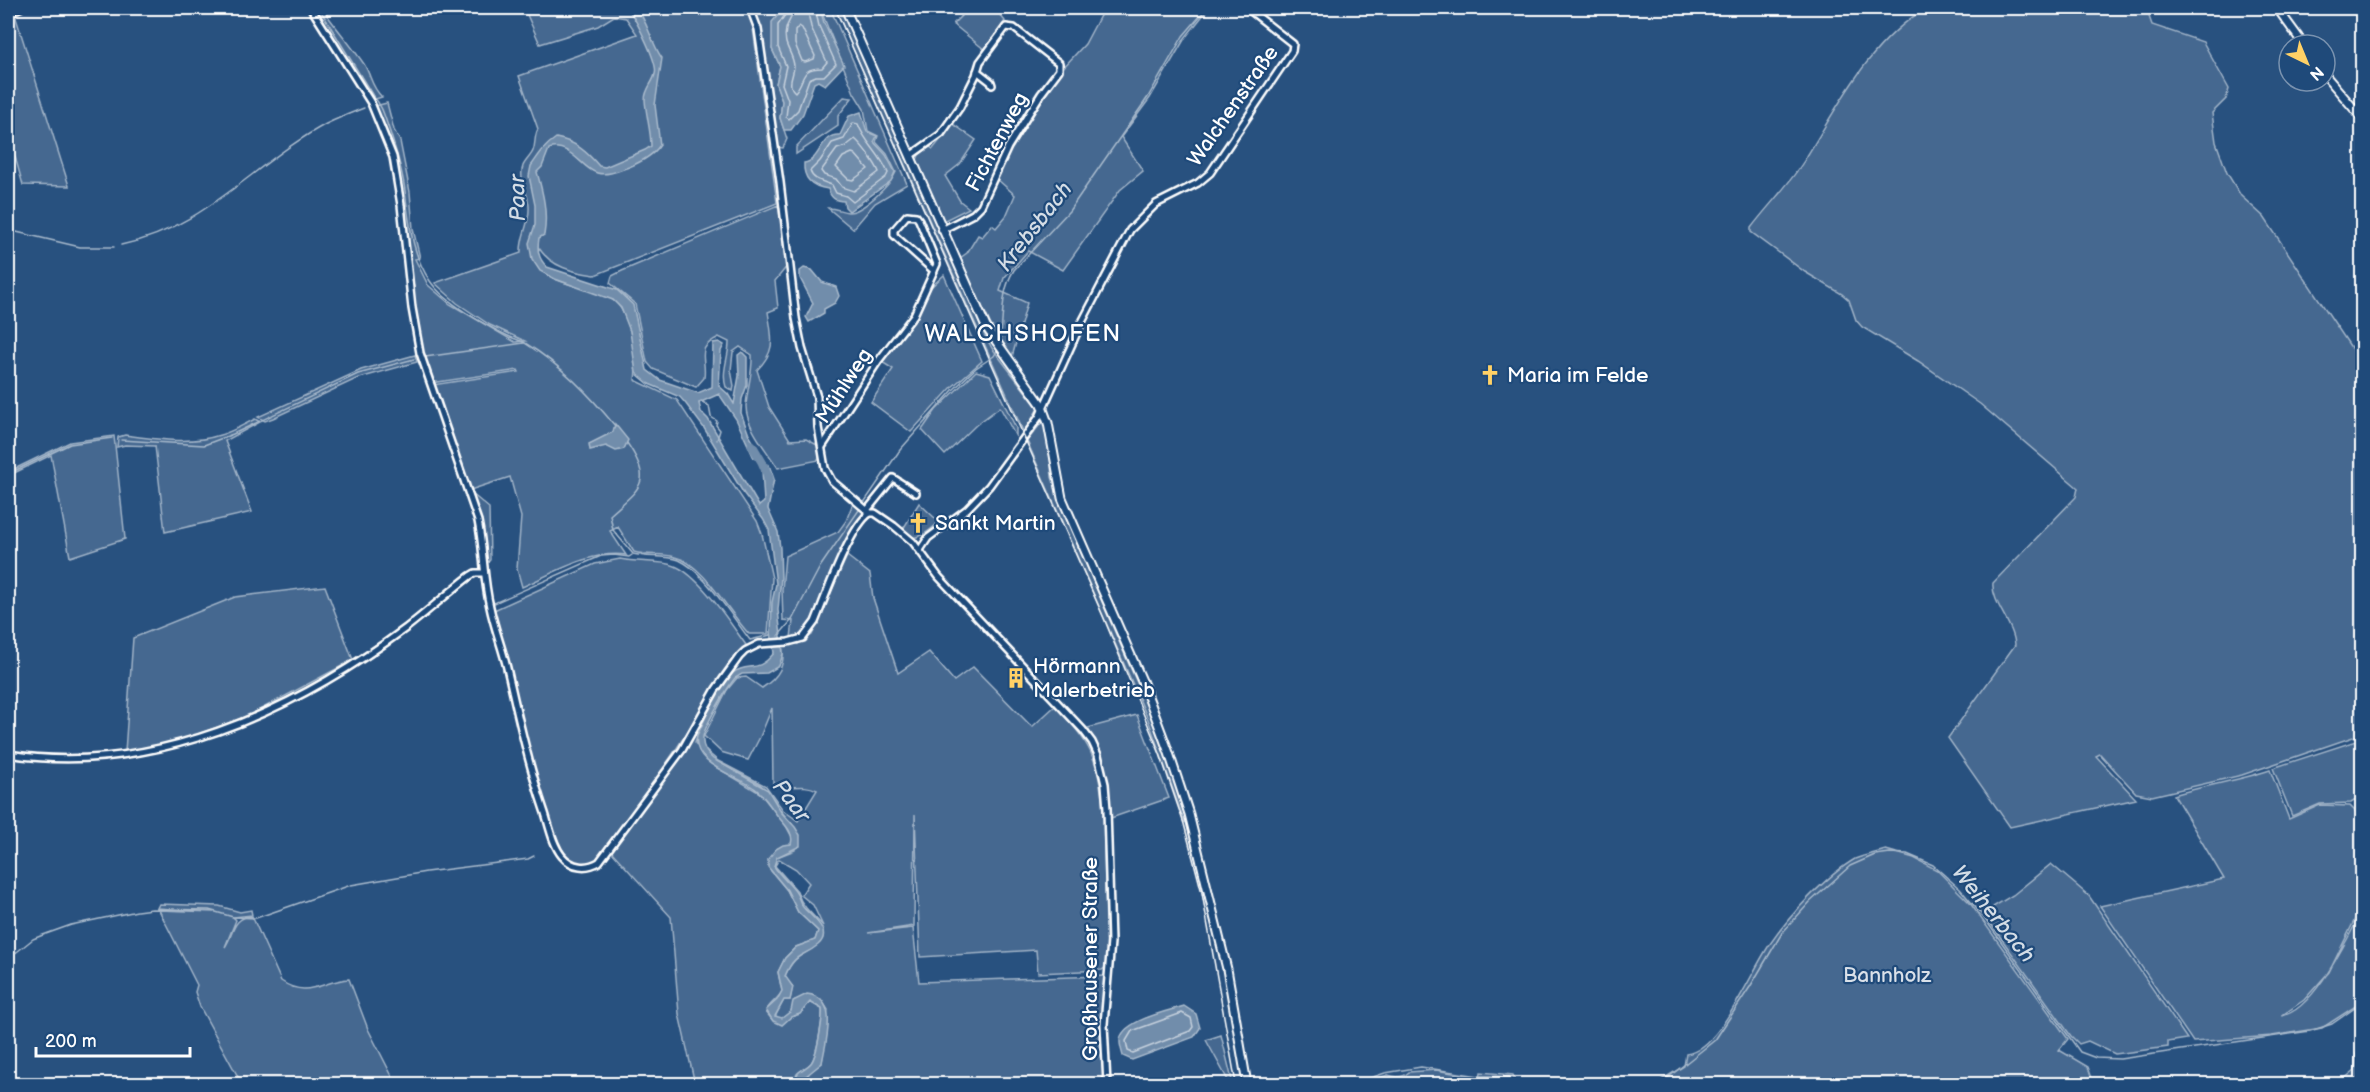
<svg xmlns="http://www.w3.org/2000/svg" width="2370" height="1092" viewBox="0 0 2370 1092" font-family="'Balsamiq Sans',sans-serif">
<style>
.green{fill:#446890;stroke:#a2b4c8;stroke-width:1.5;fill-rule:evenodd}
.water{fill:#718dab;stroke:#aabbcd;stroke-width:1.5}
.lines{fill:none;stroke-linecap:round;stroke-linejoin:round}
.shore{stroke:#c6d1dd;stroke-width:1.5}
.stream{stroke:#aabbcd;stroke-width:1.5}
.river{stroke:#718dab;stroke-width:9}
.street-casing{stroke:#fff;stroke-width:10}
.secondary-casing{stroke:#fff;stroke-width:11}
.street{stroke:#1f4a7a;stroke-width:5}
.secondary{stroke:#1f4a7a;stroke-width:7}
.rail{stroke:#fff;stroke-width:1.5}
.labels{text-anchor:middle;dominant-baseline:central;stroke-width:4.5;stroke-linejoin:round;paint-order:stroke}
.street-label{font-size:21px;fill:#fff;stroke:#1f4a7a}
.poi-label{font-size:21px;fill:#fff;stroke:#1f4a7a;text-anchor:start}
.park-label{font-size:21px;fill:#dae1e9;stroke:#1f4a7a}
.water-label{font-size:22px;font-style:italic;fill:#d4dde6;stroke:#1f4a7a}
.quarter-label{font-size:24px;letter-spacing:1.5px;fill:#fff;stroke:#1f4a7a}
</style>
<rect width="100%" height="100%" fill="#28517f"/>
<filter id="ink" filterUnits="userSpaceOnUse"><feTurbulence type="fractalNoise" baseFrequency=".0167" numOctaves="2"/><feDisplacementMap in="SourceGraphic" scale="12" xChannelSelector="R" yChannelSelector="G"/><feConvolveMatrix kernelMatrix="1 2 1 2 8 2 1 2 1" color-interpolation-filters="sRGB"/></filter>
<g filter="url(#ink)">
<!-- green -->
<g class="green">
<path d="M314,8H322C335,27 351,45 364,64C371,75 371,87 382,97L372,100Z"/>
<path d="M524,8H746L752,21L777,203L595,275C573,272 551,267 539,248L531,249C535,289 589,282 614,301C630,313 638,361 635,380L677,400L757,521L762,534L772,578L768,634H749C730,614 703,563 675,557C662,553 648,556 634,552L618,527L610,531L626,555C590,550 554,573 522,587L517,569L521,517L510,477L470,490L432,385L519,372L518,370L431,383L421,354L394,155L375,106L387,103L394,130L400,141L410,192L413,229L420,258L415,259L428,285L450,304L515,342L525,341L490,325L457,303L435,283L521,253C520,237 530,223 529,207C529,194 518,180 523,166C525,161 531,156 533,151C536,143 534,136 538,129L519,76L637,34L626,18L614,16L598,26L540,44Z"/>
<path d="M754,8H774L779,14L772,49L780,66L776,84L782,101L780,118L787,139L783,148L777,147L764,50Z"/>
<path d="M820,8H830L907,184L875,203L853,229L828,208C835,208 841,211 848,212C862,213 891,184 896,172L887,154L876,142L878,136L868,131L864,109L854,93Z"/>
<path d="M835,8H841L983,332L992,348L1038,408L1024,433Z"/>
<path d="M969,8H994L1005,21L985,50L953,24Z"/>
<path d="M1101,8H1209L1185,38L1150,98L1121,137L1143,171L1120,190L1063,270L1028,251L1004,278L1000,291L1027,303L1012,357L995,334L960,258L967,253L978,235L982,237L992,225L996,228L1006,216L1015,195L997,179L1002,164L1062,69L1085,44L1103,10Z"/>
<path d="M1926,8H2146L2152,25L2203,42L2229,89L2226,99L2212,113L2216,142L2227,173L2241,196L2264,217L2362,364V734L2242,775L2152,796L2136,793L2100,754L2096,756L2136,799L2010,827L1948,738L2015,645C2014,624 1991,602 1993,583L2076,497L2078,488L1980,404L1918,361L1862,327L1856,320L1849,300L1842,294L1805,272L1751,232V228C1769,204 1792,182 1807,156C1841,101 1869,43 1926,8Z"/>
<path d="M16,13V18L69,186L23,185L8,132V16Z"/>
<path d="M844,97L852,98L838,116V126L796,154V147Z"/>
<path d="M953,124L976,140L960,164L945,176L960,201L969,208L943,221L917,160L919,155L930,147L933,149Z"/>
<path d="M778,205L788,265L775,281L778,308L768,312C772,338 777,350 757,370L769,407L790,440L806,439L819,446V460L778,468C767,451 746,427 746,406C747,388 753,373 752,355L740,347L733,352L731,370L734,386L733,391L726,387C721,371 729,358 729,342L719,337C694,349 707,357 704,378L696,387L653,369L647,362L635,304L610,283L612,276L622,271Z"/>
<path d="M944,275L982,361L952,387L911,432L871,402L893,369L882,362L917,317L931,287Z"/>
<path d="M415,355L417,362L356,379L273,418L265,421L258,417L361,370Z"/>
<path d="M976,371L990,375L1016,428V437L1000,407L976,425L945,455L922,430L936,410Z"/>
<path d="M255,419L260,422L225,441L252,512L165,532L155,446L125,445L117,447L118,437L125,435C155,439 190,445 220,435C232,432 243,425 255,419Z"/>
<path d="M1043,421L1048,437L1052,477L1059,500C1085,562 1111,624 1138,685C1152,716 1187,791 1185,823L1148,719L1027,441Z"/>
<path d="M114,436L125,539L70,557L51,455L8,476V472L70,442Z"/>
<path d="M471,493L489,508L490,560L487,563L480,523Z"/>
<path d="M853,503L864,511C839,547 828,590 807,629L800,636L791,638L793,621L783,620L782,590L785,556L838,532L846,521Z"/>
<path d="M919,503L939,522C929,531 913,547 903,529Z"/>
<path d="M847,556L870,574L873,598L898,673L929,652L954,681L973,667L1032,727L1055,706C1090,741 1099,760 1103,809L1107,966L1102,970L1038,973L1036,950L920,957L915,814L914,926L868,933L913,928L919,982L1104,976L1100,1041L1104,1084H806L805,1081L811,1070L822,1063L828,1010L821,999L802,997L800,1000H795L791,1011L782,1019L775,1017L784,1000H790L792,989L785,976C795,953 805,955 821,941L816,919L802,907L797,893L774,866L777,857L795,850L792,823C779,813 775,797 763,787C748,772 715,771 705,750L718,761L766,786L783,810L798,821L817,790C801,782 790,791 773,785L772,708L760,737L748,760L721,752L704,736L727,690L737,678L746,677L762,688C779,677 786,665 782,645L798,644L812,635ZM779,859L796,869L809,883L801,895L813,905L823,926L806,908L801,901L797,891L775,866Z"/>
<path d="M620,559C637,563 661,560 675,566C700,576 730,623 746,645C716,672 704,708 682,740C656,781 625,820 597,860C588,863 578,866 571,860C541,836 506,655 494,610L595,564Z"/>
<path d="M325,586L353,660L250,715L174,743L125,752L133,638L235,597Z"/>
<path d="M1137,715L1169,798L1111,818L1104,768L1088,728Z"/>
<path d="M694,734L697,736L695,743L714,766L760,793L786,826L793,839L791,844L776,849L771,871L787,890L798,912L818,931L815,940L796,947L785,958L778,972L782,991C778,1000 769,1003 766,1012L773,1021L795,1016L810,1002L822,1009C823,1019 817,1055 811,1063C805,1070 796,1071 794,1080L797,1084H695L679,1014L671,917L611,851Z"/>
<path d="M2362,739V796L2351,803L2320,804L2292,816L2273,768Z"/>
<path d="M2270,770L2289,819L2320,805L2350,806L2362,818L2360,909L2329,972L2304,1000L2281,1016C2314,1011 2347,939 2362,911V1002L2322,1028L2272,1036L2193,1042L2100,906L2224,879L2174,795C2205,785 2238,781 2270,770Z"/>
<path d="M1886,850L1914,858L1937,870L1970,903L2068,1039L2059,1050L2088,1067L2094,1084H1655L1684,1066L1686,1054C1720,1050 1751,971 1770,944C1789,916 1826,876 1855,859C1864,855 1876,853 1886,850Z"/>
<path d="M2051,864L2089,896L2187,1039L2168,1042V1047L2115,1054L2088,1041L2079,1044L2071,1036L1983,913L2013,895Z"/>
<path d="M159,904L219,906L240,912L251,910L252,915L233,917L236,920L225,947C234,934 232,917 252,916L281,981C307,999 322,981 349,979L368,1029L396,1084H242L200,1007L195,992L197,985L159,910L214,912L157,908Z"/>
<path d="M1221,1035L1233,1084H1230L1206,1040Z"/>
<path d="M2356,1054L2362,1062V1084H2338L2355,1070Z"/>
<path d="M1436,1070L1480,1078L1481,1072L1513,1075L1516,1084H1361L1388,1075C1396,1078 1403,1078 1409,1072Z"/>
</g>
<!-- water -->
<g class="water">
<path d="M627,8H637C647,21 654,49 662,58L655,105L660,145C653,156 641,162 629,167C620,170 608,176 597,173C582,169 570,142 549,149L542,167L537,172C543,193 548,213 544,235L539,238C537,250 538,258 547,267L617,290L633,305L647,370L660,380L698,393L712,387L713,343L719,342L724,345L721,351L719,386L728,394L734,404L739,376L738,355L742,352L747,357V385L742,399L741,413L749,435L760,453L754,458L736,419L719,394L699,403L701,412L708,419L759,506L764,502L762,470L769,465L774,479L768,509L778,532L780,548L781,578L778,610L783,654L779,666L767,673L742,674L735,678C728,687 703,728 703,738C702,747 707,754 713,759L768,790L781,812L795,827L800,835V846L777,857L774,866C780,876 788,882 795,891C799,896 799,902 803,907C811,917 834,931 818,945C802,958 795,952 785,976L793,987L790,1000H784L775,1016L782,1018L791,1011L793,1001L807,994C840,998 826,1040 822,1063L806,1076V1084H797L794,1080C797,1070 805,1070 811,1063C817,1056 823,1019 822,1009L810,1002L800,1014L791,1017L782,1025L773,1021L766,1010L777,1000L782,991L778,972L785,958L796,947L815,940L818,931L798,912L787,890L768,867V859L776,849L783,845L791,844C794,834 787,827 781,820C772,810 765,795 754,788C735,774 691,765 697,735C708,716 715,686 733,673C749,661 756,675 774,653L771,632L772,602L776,584L769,530L763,519L744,494L704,428L686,404L680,397L649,384L636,373L630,331L621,308L613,300L555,279L540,271L532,259L529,243L535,225V205L529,176L531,166C539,155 543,147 556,138C575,141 587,152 599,166L605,167L645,150L651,146C651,131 646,115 645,100C645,89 653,83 655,74C659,64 635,17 627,8Z"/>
<path d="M774,8H820L824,23L844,65L825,85L818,81L814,83L803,114L791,130H784L780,118L782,101L776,84L780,66L772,49V22L779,14Z"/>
<path d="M861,112L867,132L877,136L874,142L886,155L895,172L891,181L849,211L845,207L844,201C835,201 831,198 828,189C813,187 803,179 804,163C821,161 820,133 840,135L849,116Z"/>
<path d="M804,268L812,270L822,282L836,287L839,296L835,303L824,309V313L809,322L806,317L813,303L800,278V271Z"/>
<path d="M615,424L628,440L624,449L616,451L606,446L590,450L589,444L613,432Z"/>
<path d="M1184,1006L1196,1014L1200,1028L1194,1037L1132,1060L1123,1056C1122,1052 1120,1046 1120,1042C1119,1021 1168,1011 1184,1006Z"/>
</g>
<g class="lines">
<!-- shore -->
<g class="shore">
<path d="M781,8L785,15L778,25V47L786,66L782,84L788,100L786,117L789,119L798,110L809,79L816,76H824L836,64L819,26L815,8"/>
<path d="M791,8C794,18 788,20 786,29C782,46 793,52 794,66C794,76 786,84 795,92C806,80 799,68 822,68L827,62L811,27L807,8"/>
<path d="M799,26L802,28L815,56L814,59L805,62L802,61L795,44V31Z"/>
<path d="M853,123L858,124C865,143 880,153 888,173L886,177L853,202L846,196L836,193L832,185C823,181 813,181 810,171L820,161L832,143L844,139Z"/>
<path d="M855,139C862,145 876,164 879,172L854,191L842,187L836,179L824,175L821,171L837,149L846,146Z"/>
<path d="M852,153L855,154L868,169L853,180L848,179L836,167L843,157Z"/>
<path d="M1182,1013L1191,1018L1193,1027L1190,1031L1133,1053L1128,1051L1126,1041L1132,1031Z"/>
</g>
<!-- stream -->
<g class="stream">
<path d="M319,8L373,96C383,106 385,119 390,132C397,154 404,176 406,199C410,228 413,256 430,281C445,303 485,325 508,336C514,339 520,340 525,343C562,366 588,393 616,427"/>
<path d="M8,230L80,247H114"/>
<path d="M121,245C205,228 254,163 326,124C338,118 351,113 364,108"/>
<path d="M1000,342C1004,317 1000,292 1014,270L1069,211L1148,97L1183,36L1207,8"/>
<path d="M425,357L524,343"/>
<path d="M701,401L709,406L711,417L717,421L716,425L720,430L717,440"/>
<path d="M121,440L204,445L233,434L358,374L414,359"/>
<path d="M627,443C654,482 640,488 610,515L613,530L633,554C647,558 665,555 679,560C704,571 733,618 750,640L771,635"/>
<path d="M8,474L70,444L112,438"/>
<path d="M492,604L601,556L614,555L629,557L632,555"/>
<path d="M778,636L792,620L820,567L900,450L953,390L976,368L994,356L998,349"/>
<path d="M8,959L33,939L43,935L71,925L137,911L152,909L209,910L233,917L256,918L351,885L426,872L528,859L534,856"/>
<path d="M1353,1084L1385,1073L1421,1067L1479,1076L1509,1077L1511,1084"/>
<path d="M1660,1084L1715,1040L1750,987L1782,933L1810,902L1850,866L1875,855L1890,853L1907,854L1933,865L1960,889L1982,915L2080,1052L2096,1058L2120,1059L2310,1031L2332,1024L2362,1003"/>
</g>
<!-- river -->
<path class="river" d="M752,445L762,462L769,478"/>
<!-- street casing -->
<g class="street-casing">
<g id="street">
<path d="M311,8L371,103L393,157L401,205L412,308L420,353L478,521C484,550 483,578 490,607C494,627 502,647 507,668C518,716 528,763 544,810C549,824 552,844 562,856C572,868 587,869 599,862L682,750L716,689L739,657L745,651L759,644L788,642L803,638L815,622C825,598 850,526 870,513"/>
<path d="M750,8L758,29L780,182L796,318L802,348L817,397L818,427L825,468L832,481L870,513H875L894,526L913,542L939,577L1083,730L1092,742L1098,755L1105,784L1107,809L1111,942L1104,1024L1107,1084"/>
<path d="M8,13L20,8"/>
<path d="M977,71L991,82L992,85"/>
<path d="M910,156L941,134L960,107L976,75L980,62L1006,27L1014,28L1059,63V70L1041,94L1008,147L981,206L973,214L942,230"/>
<path d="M822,447L879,360L914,315L937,264L919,220L916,216L907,215L894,230V235L934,271"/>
<path d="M868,509L893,478L916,493"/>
<path d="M920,550L928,538L967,509L989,486L1039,417L1081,324L1130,230L1156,204L1198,183L1210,173L1292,51L1293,44L1247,8"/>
<path d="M8,754C151,777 293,712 406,628C428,611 448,593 470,576L475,573H484"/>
</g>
</g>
<!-- secondary casing -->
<g class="secondary-casing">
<g id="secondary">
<path d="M845,8L986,327L1041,404L1048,423L1062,498L1143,683L1169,753L1189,814L1227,969L1247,1084"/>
<path d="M2277,8L2304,45"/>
<path d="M2325,75L2362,118"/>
</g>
</g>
<!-- street -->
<use href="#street" class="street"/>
<!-- secondary -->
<use href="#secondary" class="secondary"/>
<!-- rail -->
<path class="rail" d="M835,8L1103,616L1160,754L1184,824L1202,893L1236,1084"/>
</g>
</g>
<!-- icons -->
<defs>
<g id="church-bare" transform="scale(1.62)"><path d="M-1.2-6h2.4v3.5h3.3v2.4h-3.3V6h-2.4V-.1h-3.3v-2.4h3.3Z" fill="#ffd166" stroke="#1f4a7a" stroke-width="2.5" paint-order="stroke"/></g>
<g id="building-bare" transform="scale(1.62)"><path d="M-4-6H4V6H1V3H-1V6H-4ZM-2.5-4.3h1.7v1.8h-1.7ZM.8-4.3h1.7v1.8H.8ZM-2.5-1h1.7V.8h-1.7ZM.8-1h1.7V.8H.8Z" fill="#ffd166" stroke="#1f4a7a" stroke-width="2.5" paint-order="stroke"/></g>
</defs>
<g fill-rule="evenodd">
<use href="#church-bare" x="1490" y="375"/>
<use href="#church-bare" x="918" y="523"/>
<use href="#building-bare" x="1016" y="678"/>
</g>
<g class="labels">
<!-- street labels -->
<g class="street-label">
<text transform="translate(1233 106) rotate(-55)">Walchenstraße</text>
<text transform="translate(997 142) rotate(-62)">Fichtenweg</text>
<text transform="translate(844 386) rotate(-57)">Mühlweg</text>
<text transform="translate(1090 959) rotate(-90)">Großhausener Straße</text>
</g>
<!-- poi labels -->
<g class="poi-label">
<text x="1507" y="375">Maria im Felde</text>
<text x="935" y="523">Sankt Martin</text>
<text x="1033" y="666">Hörmann<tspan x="1033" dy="24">Malerbetrieb</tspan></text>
</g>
<!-- park labels -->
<g class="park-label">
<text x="1887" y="975">Bannholz</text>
</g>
<!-- water labels -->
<g class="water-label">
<text transform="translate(518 198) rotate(-91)">Paar</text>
<text transform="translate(1035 227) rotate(-52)">Krebsbach</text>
<text transform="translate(791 801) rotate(53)">Paar</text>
<text transform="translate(1993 914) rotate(51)">Weiherbach</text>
</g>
<!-- quarter labels -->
<g class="quarter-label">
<text x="1023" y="333">WALCHSHOFEN</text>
</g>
</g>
<!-- margin -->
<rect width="2370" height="1092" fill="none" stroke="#1f4a7a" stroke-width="30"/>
<rect x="15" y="15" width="2340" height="1062" fill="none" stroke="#fff" stroke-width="2" filter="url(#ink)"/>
<!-- north arrow -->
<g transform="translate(2307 63) rotate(137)"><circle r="28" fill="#1f4a7a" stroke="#7992af" stroke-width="1.5"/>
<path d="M0-4.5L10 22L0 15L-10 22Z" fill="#ffd166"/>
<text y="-9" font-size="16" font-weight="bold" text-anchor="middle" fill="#ffffff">N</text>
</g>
<!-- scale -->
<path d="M36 1047v9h154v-9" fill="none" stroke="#ffffff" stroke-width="3"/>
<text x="45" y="1047" font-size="18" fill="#ffffff" stroke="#1f4a7a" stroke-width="4.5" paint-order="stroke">200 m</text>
</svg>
